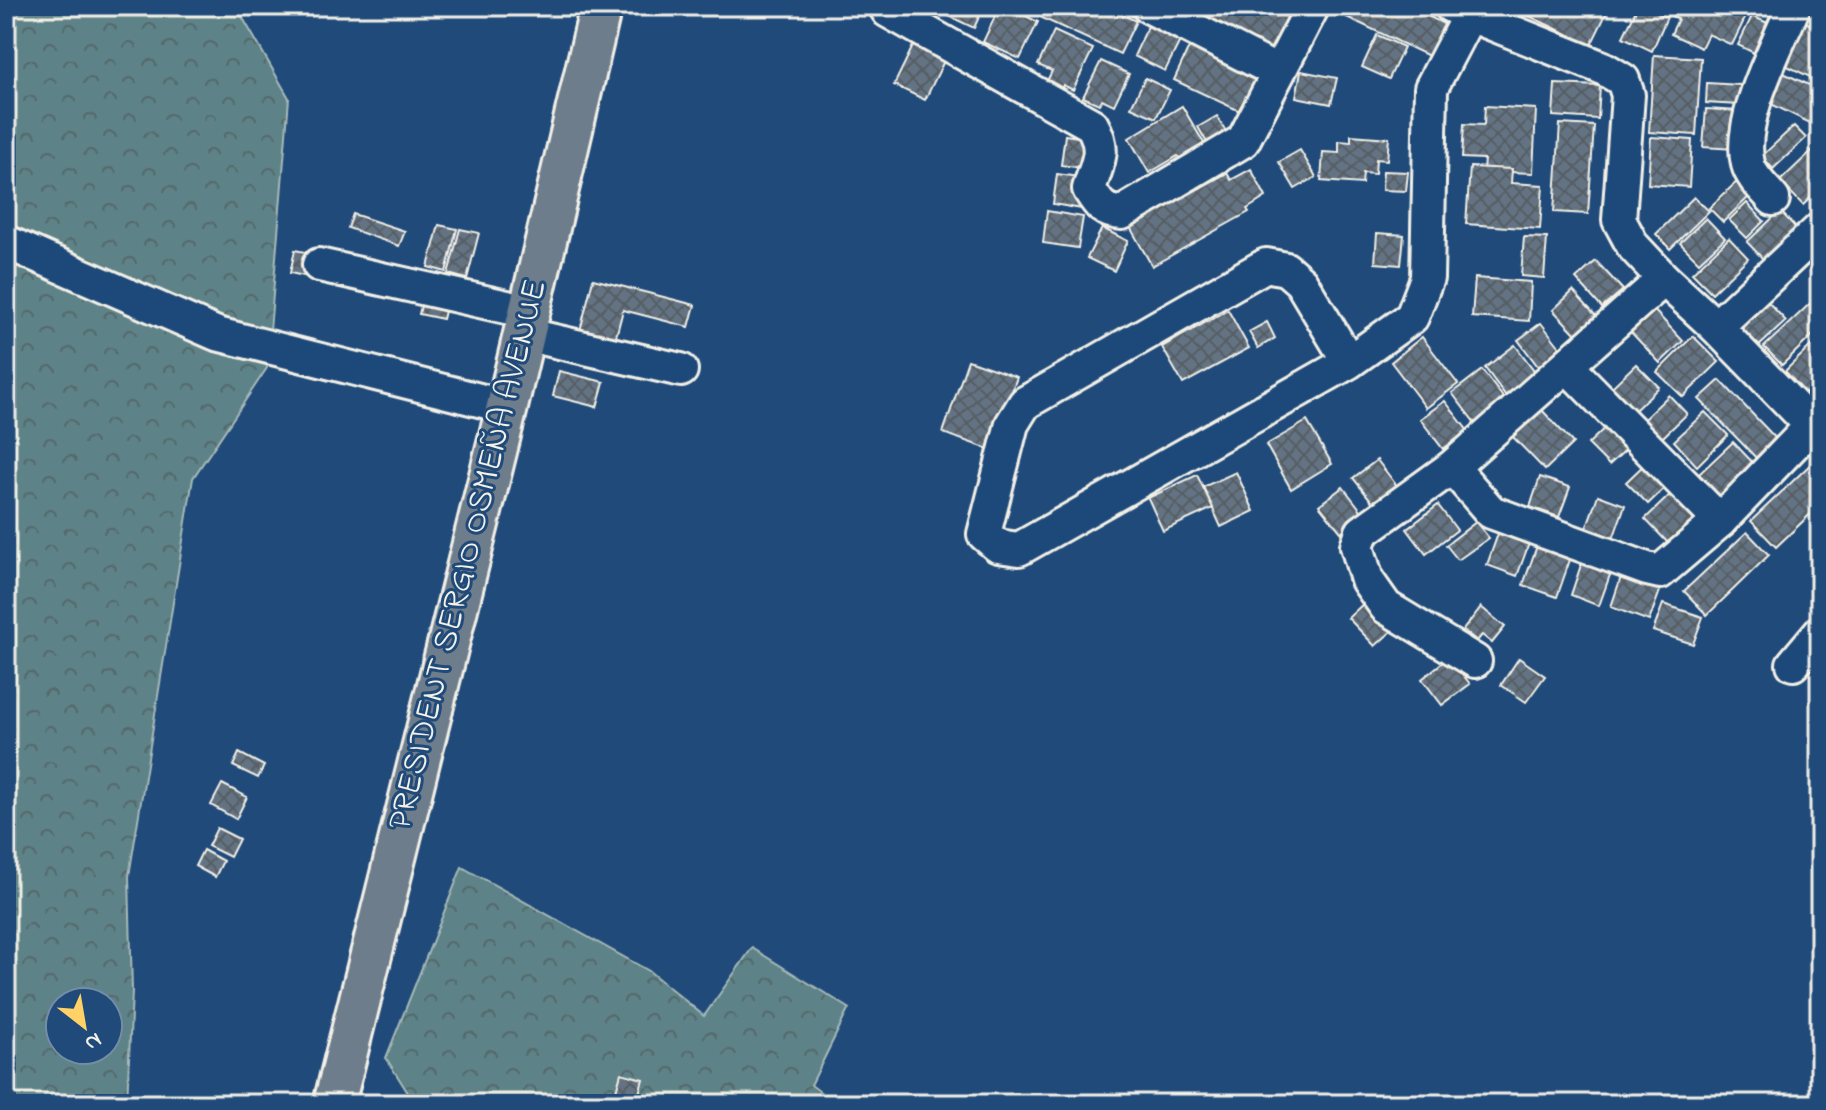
<svg xmlns="http://www.w3.org/2000/svg" width="1826" height="1110" viewBox="0 0 1826 1110" font-family="'Indie Flower',sans-serif">
<style>
.forest{fill:url(#forest-crowns);stroke:#a8bab8;stroke-width:2;fill-rule:evenodd}
.building{fill:url(#building-cross-hatch);stroke:#f4f1e8;stroke-width:2}
.lines{fill:none;stroke-linecap:round;stroke-linejoin:round}
.minor-casing{stroke:#f4f1e8;stroke-width:38}
.major-casing{stroke:#f4f1e8;stroke-width:46}
.minor{stroke:#1f4a7a;stroke-width:32}
.major{stroke:#6d7d8c;stroke-width:40}
.labels{text-anchor:middle;dominant-baseline:central;stroke-width:6;stroke-linejoin:round;paint-order:stroke}
.street-label{font-size:34px;fill:#f4f1e8;stroke:#1f4a7a}
</style>
<defs>
<pattern id="forest-crowns" width="20" height="18" patternUnits="userSpaceOnUse" patternTransform="scale(2)"><rect width="20" height="18" fill="#5d8287"/><path d="M2 6a3 3 0 1 1 6 0M12 15a3 3 0 1 1 6 0" fill="none" stroke="#54686a"/></pattern>
<pattern id="building-cross-hatch" width="8" height="8" patternUnits="userSpaceOnUse" patternTransform="scale(2)"><rect width="8" height="8" fill="#637383"/><path d="M0 0l8 8M0 8l8-8" fill="none" stroke="#565e64"/></pattern>
</defs>
<rect width="100%" height="100%" fill="#1f4a7a"/>
<filter id="ink" filterUnits="userSpaceOnUse"><feTurbulence type="fractalNoise" baseFrequency=".0125" numOctaves="2"/><feDisplacementMap in="SourceGraphic" scale="16" xChannelSelector="R" yChannelSelector="G"/><feConvolveMatrix kernelMatrix="1 2 1 2 8 2 1 2 1" color-interpolation-filters="sRGB"/></filter>
<g filter="url(#ink)">
<!-- forest -->
<g class="forest">
<path d="M6,6H236L289,98L267,368L193,478L129,876L132,991L127,1104H6ZM60,1002H108V1050H60Z"/>
<path d="M462,867L649,971L704,1016L752,948L849,1008L811,1085L836,1104H415L386,1058Z"/>
</g>
<!-- building -->
<g class="building">
<path d="M928,6H984L974,28Z"/>
<path d="M1000,6H1006L1038,22L1020,59L983,42Z"/>
<path d="M1045,6H1104L1136,21L1120,54L1040,17Z"/>
<path d="M1207,6H1307L1283,56L1202,17Z"/>
<path d="M1339,6H1425L1422,13L1450,27L1435,59L1336,12Z"/>
<path d="M1508,6H1610L1591,45Z"/>
<path d="M1638,6H1644L1667,17L1652,51L1623,37Z"/>
<path d="M1668,6H1747L1750,8L1732,45L1708,34L1701,48L1671,34L1678,19L1665,13Z"/>
<path d="M1752,16L1781,29L1766,59L1738,45Z"/>
<path d="M1799,19L1820,29V56L1810,77L1779,62Z"/>
<path d="M1148,26L1180,41L1165,71L1134,56Z"/>
<path d="M1054,31L1093,49L1073,90L1063,85L1062,88L1047,81L1052,71L1038,65Z"/>
<path d="M1377,35L1404,47L1389,79L1362,67Z"/>
<path d="M1191,43L1267,79L1250,116L1174,80Z"/>
<path d="M913,46L944,61L925,100L894,85Z"/>
<path d="M1654,55L1701,58L1696,135L1649,132Z"/>
<path d="M1101,61L1129,74L1114,105L1102,99L1099,104L1083,97Z"/>
<path d="M1301,71L1337,78L1331,104L1296,97Z"/>
<path d="M1781,72L1820,90V107L1812,124L1767,102Z"/>
<path d="M1145,78L1170,90L1156,118L1131,107Z"/>
<path d="M1707,83L1740,85L1739,105L1706,103Z"/>
<path d="M1555,84L1600,86L1598,119L1553,116Z"/>
<path d="M1182,106L1208,150L1183,165L1178,156L1149,173L1129,138Z"/>
<path d="M1485,106L1536,109L1533,173L1483,171L1484,159L1462,158L1464,124L1484,125Z"/>
<path d="M1706,109L1738,111L1735,149L1703,147Z"/>
<path d="M1217,116L1229,137L1210,148L1198,127Z"/>
<path d="M1560,124L1594,126L1588,214L1554,212Z"/>
<path d="M1794,126L1806,138L1773,169L1762,156Z"/>
<path d="M1065,135L1093,139L1089,169L1061,165Z"/>
<path d="M1351,135L1389,138L1387,160L1376,159L1375,174L1363,173L1362,184L1321,181L1323,152L1339,153V141L1351,142Z"/>
<path d="M1651,137L1692,140L1689,187L1648,184Z"/>
<path d="M1820,143V189L1803,205L1780,181Z"/>
<path d="M1300,150L1316,177L1295,189L1279,162Z"/>
<path d="M1470,167L1512,169L1511,183L1543,185L1540,229L1466,224Z"/>
<path d="M1251,169L1266,197L1247,209L1249,212L1152,266L1130,227L1227,173L1231,180Z"/>
<path d="M1383,171L1408,172L1406,191L1382,190Z"/>
<path d="M1057,174L1087,178L1082,209L1053,204Z"/>
<path d="M1741,178L1754,192L1723,222L1709,208Z"/>
<path d="M1694,197L1709,211L1670,249L1656,234Z"/>
<path d="M1747,203L1764,221L1747,238L1729,220Z"/>
<path d="M1047,211L1083,217L1078,248L1043,243Z"/>
<path d="M1780,211L1797,229L1764,260L1747,242Z"/>
<path d="M353,214L405,231L399,246L348,228Z"/>
<path d="M1706,218L1725,238L1699,262L1680,243Z"/>
<path d="M439,225L457,229L446,272L428,267Z"/>
<path d="M1102,228L1128,241L1114,271L1087,258Z"/>
<path d="M460,229L479,233L467,279L448,274Z"/>
<path d="M1377,233L1404,235L1401,265L1375,263Z"/>
<path d="M1524,237L1547,238L1544,278L1521,276Z"/>
<path d="M1729,238L1748,258L1712,293L1692,273Z"/>
<path d="M295,250L314,254L309,277L290,273Z"/>
<path d="M1596,261L1623,290L1602,308L1576,279Z"/>
<path d="M1475,278L1531,282L1529,321L1472,317Z"/>
<path d="M593,279L695,305L689,327L623,310L614,344L579,335Z"/>
<path d="M1573,291L1597,317L1577,335L1553,310Z"/>
<path d="M1820,294V328L1782,365L1764,347Z"/>
<path d="M423,298L447,303L443,319L419,314Z"/>
<path d="M1768,302L1786,321L1757,348L1740,330Z"/>
<path d="M1651,307L1683,341L1660,363L1628,329Z"/>
<path d="M1228,310L1249,348L1183,384L1162,347Z"/>
<path d="M1267,322L1275,338L1258,348L1249,332Z"/>
<path d="M1541,323L1563,351L1540,369L1518,340Z"/>
<path d="M1693,336L1719,362L1683,397L1657,372Z"/>
<path d="M1422,337L1458,384L1426,408L1391,362Z"/>
<path d="M1818,339L1820,341V380L1806,394L1785,371Z"/>
<path d="M1515,345L1537,374L1506,396L1485,368Z"/>
<path d="M968,360L1017,377L991,450L943,433Z"/>
<path d="M1636,364L1659,387L1634,411L1612,387Z"/>
<path d="M1482,370L1505,400L1475,423L1452,393Z"/>
<path d="M559,371L604,382L597,407L553,396Z"/>
<path d="M1720,380L1782,445L1762,464L1699,399Z"/>
<path d="M1669,395L1687,414L1662,438L1644,419Z"/>
<path d="M1445,401L1468,431L1443,449L1420,419Z"/>
<path d="M1540,408L1573,443L1545,470L1511,435Z"/>
<path d="M1705,412L1728,435L1697,466L1674,441Z"/>
<path d="M1307,421L1332,464L1291,489L1266,445Z"/>
<path d="M1611,422L1632,444L1609,465L1588,444Z"/>
<path d="M1733,442L1760,470L1726,502L1699,474Z"/>
<path d="M1377,460L1397,486L1374,504L1353,478Z"/>
<path d="M1649,460L1671,482L1648,504L1626,482Z"/>
<path d="M1815,460L1820,466V505L1776,547L1751,521Z"/>
<path d="M1236,472L1254,511L1221,527L1203,487Z"/>
<path d="M1197,475L1213,508L1163,531L1148,498Z"/>
<path d="M1540,477L1570,487L1559,517L1530,507Z"/>
<path d="M1343,487L1364,514L1341,532L1319,505Z"/>
<path d="M1677,488L1703,515L1671,546L1645,519Z"/>
<path d="M1598,495L1625,505L1613,539L1586,529Z"/>
<path d="M1438,505L1457,530L1426,554L1407,529Z"/>
<path d="M1476,522L1489,538L1458,560L1446,545Z"/>
<path d="M1500,528L1531,538L1517,576L1487,565Z"/>
<path d="M1747,532L1769,555L1707,615L1684,591Z"/>
<path d="M1538,543L1572,554L1557,597L1523,585Z"/>
<path d="M1583,559L1612,569L1599,606L1571,595Z"/>
<path d="M1622,574L1661,588L1649,621L1611,607Z"/>
<path d="M1365,602L1392,631L1375,646L1348,618Z"/>
<path d="M1663,604L1703,617L1693,644L1653,631Z"/>
<path d="M1481,607L1505,627L1492,643L1482,635L1477,641L1463,630Z"/>
<path d="M1449,657L1470,684L1442,705L1422,679Z"/>
<path d="M1519,658L1545,676L1526,702L1501,685Z"/>
<path d="M239,753L264,766L258,778L233,766Z"/>
<path d="M222,784L247,797L236,819L211,805Z"/>
<path d="M217,828L239,839L230,857L208,846Z"/>
<path d="M203,850L223,861L215,877L195,866Z"/>
<path d="M621,1073L643,1079L636,1104L614,1098Z"/>
</g>
<g class="lines">
<!-- minor casing -->
<g class="minor-casing">
<g id="minor">
<path d="M885,6L888,11L1092,125C1107,151 1097,163 1089,189C1099,205 1103,212 1122,213L1243,141L1313,6"/>
<path d="M1148,6L1278,72"/>
<path d="M1451,6L1470,15L1603,68L1623,80L1628,95L1619,220L1633,246L1664,279L1716,327L1820,434"/>
<path d="M1773,199C1765,189 1751,177 1748,164C1737,120 1777,47 1794,6"/>
<path d="M6,242L217,334L507,407"/>
<path d="M319,265L529,312"/>
<path d="M1664,279L1452,467L1491,512L1647,569L1660,572L1720,521L1820,417"/>
<path d="M1716,327L1820,229"/>
<path d="M524,334L681,370"/>
<path d="M1349,362L1301,282L1286,269L1266,265L1025,403L1012,424L984,534L998,546L1019,549L1349,362L1412,317L1427,278L1431,88L1474,6"/>
<path d="M1567,366L1720,521"/>
<path d="M1452,467L1362,532L1357,546L1367,580L1386,607L1475,661"/>
<path d="M1793,664L1820,632"/>
</g>
</g>
<!-- major casing -->
<g class="major-casing">
<path id="major" d="M334,1104L507,407L601,6"/>
</g>
<!-- minor -->
<use href="#minor" class="minor"/>
<!-- major -->
<use href="#major" class="major"/>
</g>
</g>
<g class="labels">
<!-- street labels -->
<g class="street-label">
<text transform="translate(469 555) rotate(-76)">PRESIDENT SERGIO OSMEÑA AVENUE</text>
</g>
</g>
<!-- margin -->
<rect width="1826" height="1110" fill="none" stroke="#1f4a7a" stroke-width="32"/>
<rect x="16" y="16" width="1794" height="1078" fill="none" stroke="#f4f1e8" stroke-width="3" filter="url(#ink)"/>
<!-- north arrow -->
<g transform="translate(84 1026) rotate(149)"><circle r="38" fill="#1f4a7a" stroke="#748da6" stroke-width="2"/>
<path d="M0-6L14 30L0 20L-14 30Z" fill="#ffd166"/>
<text y="-12" font-size="22" font-weight="bold" text-anchor="middle" fill="#f4f1e8">N</text>
</g>
</svg>
